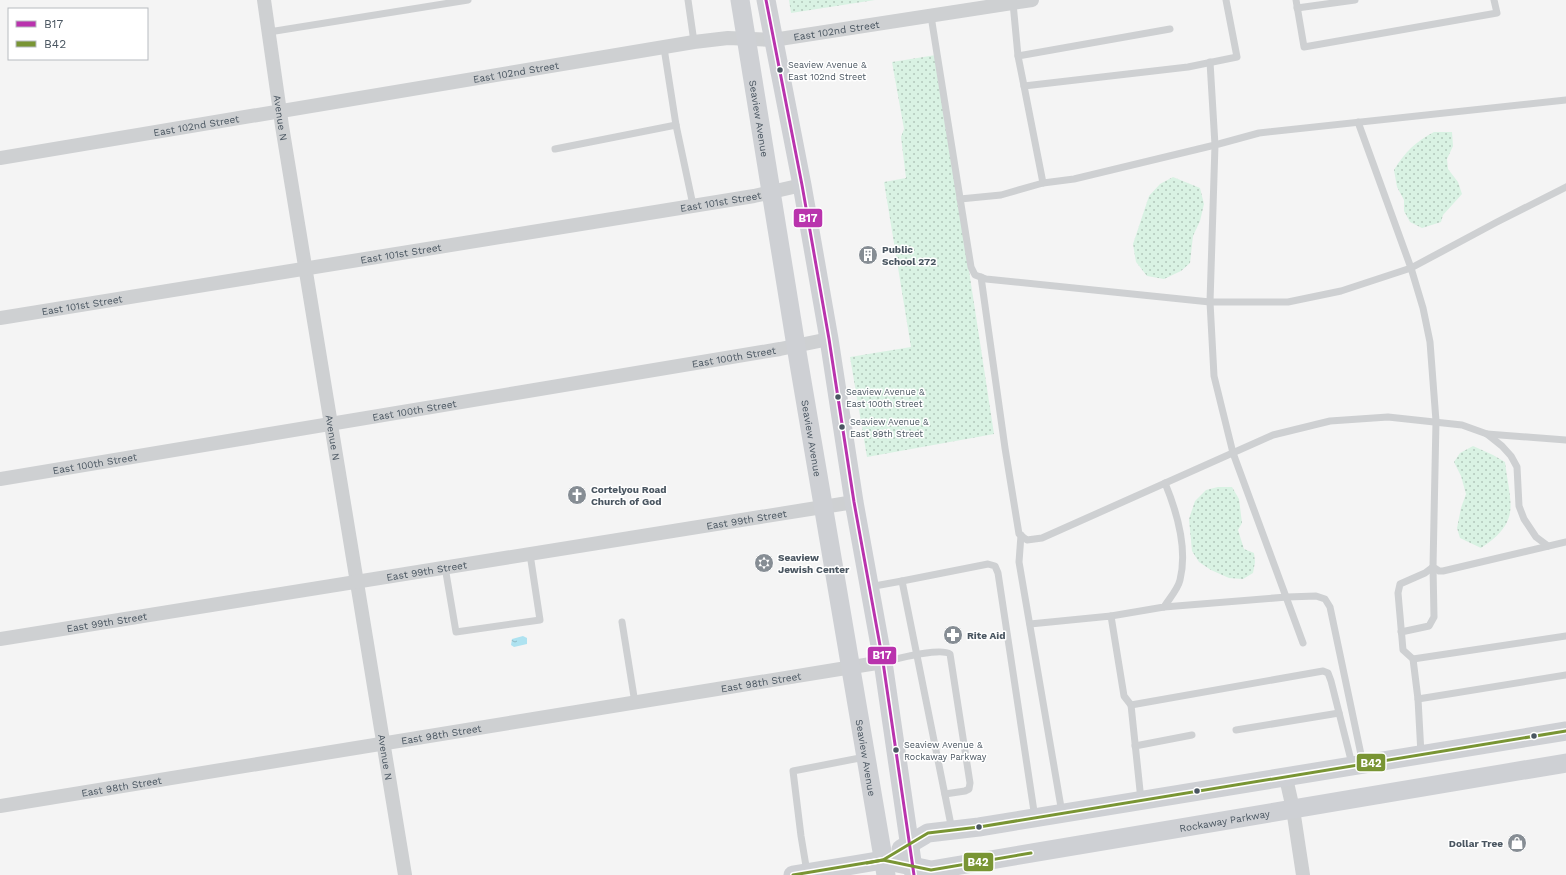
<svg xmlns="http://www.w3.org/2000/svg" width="1566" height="875" viewBox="0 0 1566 875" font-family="'Work Sans',sans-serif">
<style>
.park{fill:url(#park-dots)}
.water{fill:url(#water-ripples)}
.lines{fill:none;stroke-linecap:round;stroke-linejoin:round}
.lane{stroke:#ced0d2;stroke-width:7}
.street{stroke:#ced0d2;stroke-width:14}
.secondary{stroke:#ced0d4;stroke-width:19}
.bus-1-casing{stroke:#fff;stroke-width:6}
.bus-2-casing{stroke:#fff;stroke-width:6}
.bus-1{stroke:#b933ad;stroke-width:3}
.bus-2{stroke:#799534;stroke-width:3}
.bus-dot{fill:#4a5661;stroke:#fff;stroke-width:1.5}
.labels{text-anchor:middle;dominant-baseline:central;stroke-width:3;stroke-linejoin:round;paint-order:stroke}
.bus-label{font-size:9px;fill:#4a5661;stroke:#fff;text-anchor:start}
.street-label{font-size:10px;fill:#4a5661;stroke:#fff}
.poi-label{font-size:10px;font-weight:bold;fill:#4a5661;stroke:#fff;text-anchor:start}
.line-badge{stroke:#fff;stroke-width:1.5}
.badge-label{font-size:11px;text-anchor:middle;font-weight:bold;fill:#fff}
</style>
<defs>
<pattern id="park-dots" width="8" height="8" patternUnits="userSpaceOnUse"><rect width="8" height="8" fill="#d9f2e3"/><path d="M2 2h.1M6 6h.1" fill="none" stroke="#b2c7bb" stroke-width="1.8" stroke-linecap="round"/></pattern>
<pattern id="water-ripples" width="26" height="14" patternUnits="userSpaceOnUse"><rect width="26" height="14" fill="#aee2f0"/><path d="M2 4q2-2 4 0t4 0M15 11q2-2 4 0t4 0" fill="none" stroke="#90bac6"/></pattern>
</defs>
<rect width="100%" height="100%" fill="#f4f4f4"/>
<!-- park -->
<g class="park">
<path d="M789,0H875L791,13Z"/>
<path d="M936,55L994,434L867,457L850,357L911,347L884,182L906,178L901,137L904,129L892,62Z"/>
<path d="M1434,132H1452L1453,146L1447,159L1448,169L1458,182L1462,194L1443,215L1441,222L1422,228L1410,222L1404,211V200L1397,187L1394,170C1405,152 1415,142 1434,132Z"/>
<path d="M1173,177L1200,188L1204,204L1200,221L1193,236L1190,263L1181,271L1164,279L1147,276L1136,262L1133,244L1149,196L1160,184Z"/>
<path d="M1473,446L1493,455L1505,462C1510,504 1522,521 1481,548L1460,538L1457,528L1461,508L1466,494L1461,476L1454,462L1460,453Z"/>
<path d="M1218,487H1232L1239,499L1242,523L1238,530L1244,549L1254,553L1255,562L1253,573L1243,579L1229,578L1211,570L1199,562L1192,551L1189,519L1195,501L1206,490Z"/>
</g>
<!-- water -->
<path class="water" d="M523,636L527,638V644L514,647L511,645L512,639Z"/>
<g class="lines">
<!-- lane -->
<g class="lane">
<path d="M688,0L694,42"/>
<path d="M1296,0L1304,47L1497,13L1494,0"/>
<path d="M1013,3L1018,56L1024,86L1188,67L1237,57L1226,0"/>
<path d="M1297,8L1355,0"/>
<path d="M931,16L971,267L975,275L986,279L1210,302H1288L1341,291L1411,268L1497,222L1566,187"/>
<path d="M269,32L468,0"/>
<path d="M664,48L676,125L693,205"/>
<path d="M1018,56L1170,29"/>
<path d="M1024,86L1043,183"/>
<path d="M1358,122L1411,268L1423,308L1430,342L1436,421L1433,567L1439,571H1443L1566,542"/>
<path d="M555,149L676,125"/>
<path d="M960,199L1001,195L1043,183L1074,179L1215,145L1210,62"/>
<path d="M981,277L1005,448L1019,534L1027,540L1042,538L1273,435L1330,421L1388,417L1462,425L1487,434L1502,446L1511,456L1517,467L1519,506L1524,519L1536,537L1548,546"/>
<path d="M1487,434L1566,440"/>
<path d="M1021,535L1019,562L1062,813"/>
<path d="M445,567L456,632L540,620L530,554"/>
<path d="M1433,567L1425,573L1400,584L1398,593L1403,650L1413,659L1418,699L1566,675"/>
<path d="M902,581L988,564L995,566L998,573L1035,818"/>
<path d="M869,587L902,581L952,830"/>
<path d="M1164,607L1287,597L1316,596L1325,599L1330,607L1363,764"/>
<path d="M1111,616L1164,607C1169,599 1178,589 1180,580C1188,548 1177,512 1165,483"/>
<path d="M622,622L635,703"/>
<path d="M1030,624L1111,616L1124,696L1131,705"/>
<path d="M1401,632L1429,626L1434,617L1433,567"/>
<path d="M1303,643L1233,453L1214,376L1210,302L1215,145L1259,133L1566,100"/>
<path d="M1413,659L1566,636"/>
<path d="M883,662C897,659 940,647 950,654L970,783L969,789L965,791L945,794"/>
<path d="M1418,699L1421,754"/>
<path d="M1236,730L1339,713"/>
<path d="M1135,746L1192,735"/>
<path d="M1141,800L1131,705L1323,671L1328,673L1331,681L1352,764"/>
<path d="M807,872L801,836L793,771L865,757"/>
</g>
<!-- street -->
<g class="street">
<path id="s1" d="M264,0L282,126L405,875"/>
<path id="s2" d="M0,158L694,42L728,38L773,40L1032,0"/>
<path id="s3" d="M0,318L754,196L802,185"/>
<path id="s4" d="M0,479L780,349L829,339"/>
<path id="s5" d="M0,639L854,502"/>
<path d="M1286,778L1293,809L1303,875"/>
<path id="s6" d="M0,806L883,662"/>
</g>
<!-- secondary -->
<g class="secondary">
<path id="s7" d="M740,0L796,346L886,875"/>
<path d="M766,0L802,185L829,339L854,502L883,662L914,875"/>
<path d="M901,849L928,833L979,827L1566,731"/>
<path id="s8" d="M793,875L883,860L931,870L1566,763"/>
</g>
<!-- bus-1 casing -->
<g class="bus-1-casing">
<path id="bus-1" d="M766,0L802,185L829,339L854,502L883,662L914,875"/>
</g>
<!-- bus-2 casing -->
<g class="bus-2-casing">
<g id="bus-2">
<path d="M867,863L883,860L931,870L1031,853"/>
<path d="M793,875L883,860L928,833L979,827L1566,731"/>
</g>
</g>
<!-- bus-1 -->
<use href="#bus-1" class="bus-1"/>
<!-- bus-2 -->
<use href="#bus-2" class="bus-2"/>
</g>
<!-- icons -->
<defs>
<g id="building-disc" transform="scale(1)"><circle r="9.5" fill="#868d94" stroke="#fff"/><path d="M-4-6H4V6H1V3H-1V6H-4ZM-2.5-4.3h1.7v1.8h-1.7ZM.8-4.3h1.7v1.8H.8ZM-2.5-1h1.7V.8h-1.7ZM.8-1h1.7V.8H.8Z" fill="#fff"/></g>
<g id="church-disc" transform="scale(1)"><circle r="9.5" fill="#868d94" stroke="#fff"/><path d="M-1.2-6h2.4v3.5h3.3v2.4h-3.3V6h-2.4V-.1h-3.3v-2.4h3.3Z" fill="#fff"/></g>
<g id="synagogue-disc" transform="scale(1)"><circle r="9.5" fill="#868d94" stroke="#fff"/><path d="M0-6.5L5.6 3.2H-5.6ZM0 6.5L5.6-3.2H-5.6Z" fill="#fff"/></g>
<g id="pharmacy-disc" transform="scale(1)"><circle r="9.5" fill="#868d94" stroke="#fff"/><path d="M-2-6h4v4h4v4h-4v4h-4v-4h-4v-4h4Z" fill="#fff"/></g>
<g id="shop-disc" transform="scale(1)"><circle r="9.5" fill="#868d94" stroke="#fff"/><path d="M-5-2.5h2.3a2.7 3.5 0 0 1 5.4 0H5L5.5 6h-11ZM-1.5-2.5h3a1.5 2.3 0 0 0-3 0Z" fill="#fff"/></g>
</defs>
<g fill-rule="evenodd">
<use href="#building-disc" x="868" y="255"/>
<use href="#church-disc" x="577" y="495"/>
<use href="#synagogue-disc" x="764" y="563"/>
<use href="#pharmacy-disc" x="953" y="635"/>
<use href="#shop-disc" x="1517" y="843"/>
</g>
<!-- markers -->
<g class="bus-dot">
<circle cx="780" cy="70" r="3.5"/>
<circle cx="838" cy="397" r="3.5"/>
<circle cx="842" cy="427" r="3.5"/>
<circle cx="1534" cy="736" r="3.5"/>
<circle cx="896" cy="750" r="3.5"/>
<circle cx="1197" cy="791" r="3.5"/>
<circle cx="979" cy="827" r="3.5"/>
</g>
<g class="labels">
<!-- bus labels -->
<g class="bus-label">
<text x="788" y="65">Seaview Avenue &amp;<tspan x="788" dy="12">East 102nd Street</tspan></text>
<text x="846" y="392">Seaview Avenue &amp;<tspan x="846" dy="12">East 100th Street</tspan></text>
<text x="850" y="422">Seaview Avenue &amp;<tspan x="850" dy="12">East 99th Street</tspan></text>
<text x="904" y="745">Seaview Avenue &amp;<tspan x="904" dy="12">Rockaway Parkway</tspan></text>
</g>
<!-- street labels -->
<g class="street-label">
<text stroke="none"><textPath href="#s2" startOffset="847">East 102nd Street</textPath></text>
<text stroke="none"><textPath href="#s2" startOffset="523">East 102nd Street</textPath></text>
<text stroke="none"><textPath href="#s1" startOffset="119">Avenue N</textPath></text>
<text stroke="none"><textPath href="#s7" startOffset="120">Seaview Avenue</textPath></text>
<text stroke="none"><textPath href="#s2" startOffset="199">East 102nd Street</textPath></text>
<text stroke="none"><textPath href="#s3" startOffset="730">East 101st Street</textPath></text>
<text stroke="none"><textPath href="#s3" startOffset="406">East 101st Street</textPath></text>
<text stroke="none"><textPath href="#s3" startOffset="83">East 101st Street</textPath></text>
<text stroke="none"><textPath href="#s4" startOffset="744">East 100th Street</textPath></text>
<text stroke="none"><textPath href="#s4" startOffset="420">East 100th Street</textPath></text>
<text stroke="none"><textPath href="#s1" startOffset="443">Avenue N</textPath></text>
<text stroke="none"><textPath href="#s7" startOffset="444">Seaview Avenue</textPath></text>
<text stroke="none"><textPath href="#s4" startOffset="96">East 100th Street</textPath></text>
<text stroke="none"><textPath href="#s5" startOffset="756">East 99th Street</textPath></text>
<text stroke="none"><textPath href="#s5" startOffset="432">East 99th Street</textPath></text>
<text stroke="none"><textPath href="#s5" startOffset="108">East 99th Street</textPath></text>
<text stroke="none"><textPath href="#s6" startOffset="771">East 98th Street</textPath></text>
<text stroke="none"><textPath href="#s6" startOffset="447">East 98th Street</textPath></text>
<text stroke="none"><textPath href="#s1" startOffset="767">Avenue N</textPath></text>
<text stroke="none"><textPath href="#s7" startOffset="768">Seaview Avenue</textPath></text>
<text stroke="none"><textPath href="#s6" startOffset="123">East 98th Street</textPath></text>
<text stroke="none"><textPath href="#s8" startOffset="438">Rockaway Parkway</textPath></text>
</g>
<!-- poi labels -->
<g class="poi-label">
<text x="882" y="249">Public<tspan x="882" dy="12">School 272</tspan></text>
<text x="591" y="489">Cortelyou Road<tspan x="591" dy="12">Church of God</tspan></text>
<text x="778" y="557">Seaview<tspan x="778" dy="12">Jewish Center</tspan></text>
<text x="967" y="635">Rite Aid</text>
<text x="1503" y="843" text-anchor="end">Dollar Tree</text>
</g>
</g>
<g class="line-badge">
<rect x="793" y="208" width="30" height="20" rx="4" fill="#b933ad"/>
<rect x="867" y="646" width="30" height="19" rx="4" fill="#b933ad"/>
<rect x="1356" y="753" width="30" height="19" rx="4" fill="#799534"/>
<rect x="963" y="852" width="31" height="20" rx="4" fill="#799534"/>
</g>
<g class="badge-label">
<text x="808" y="222">B17</text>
<text x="882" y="659">B17</text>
<text x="1371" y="767">B42</text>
<text x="978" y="866">B42</text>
</g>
<!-- legend -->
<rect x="8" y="8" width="140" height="52" fill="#ffffff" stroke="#b7bbc0"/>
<rect x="16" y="21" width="20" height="6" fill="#b933ad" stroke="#b7bbc0"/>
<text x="44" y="28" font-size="12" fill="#4a5661">B17</text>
<rect x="16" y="41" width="20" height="6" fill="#799534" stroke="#b7bbc0"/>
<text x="44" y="48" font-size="12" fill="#4a5661">B42</text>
</svg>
